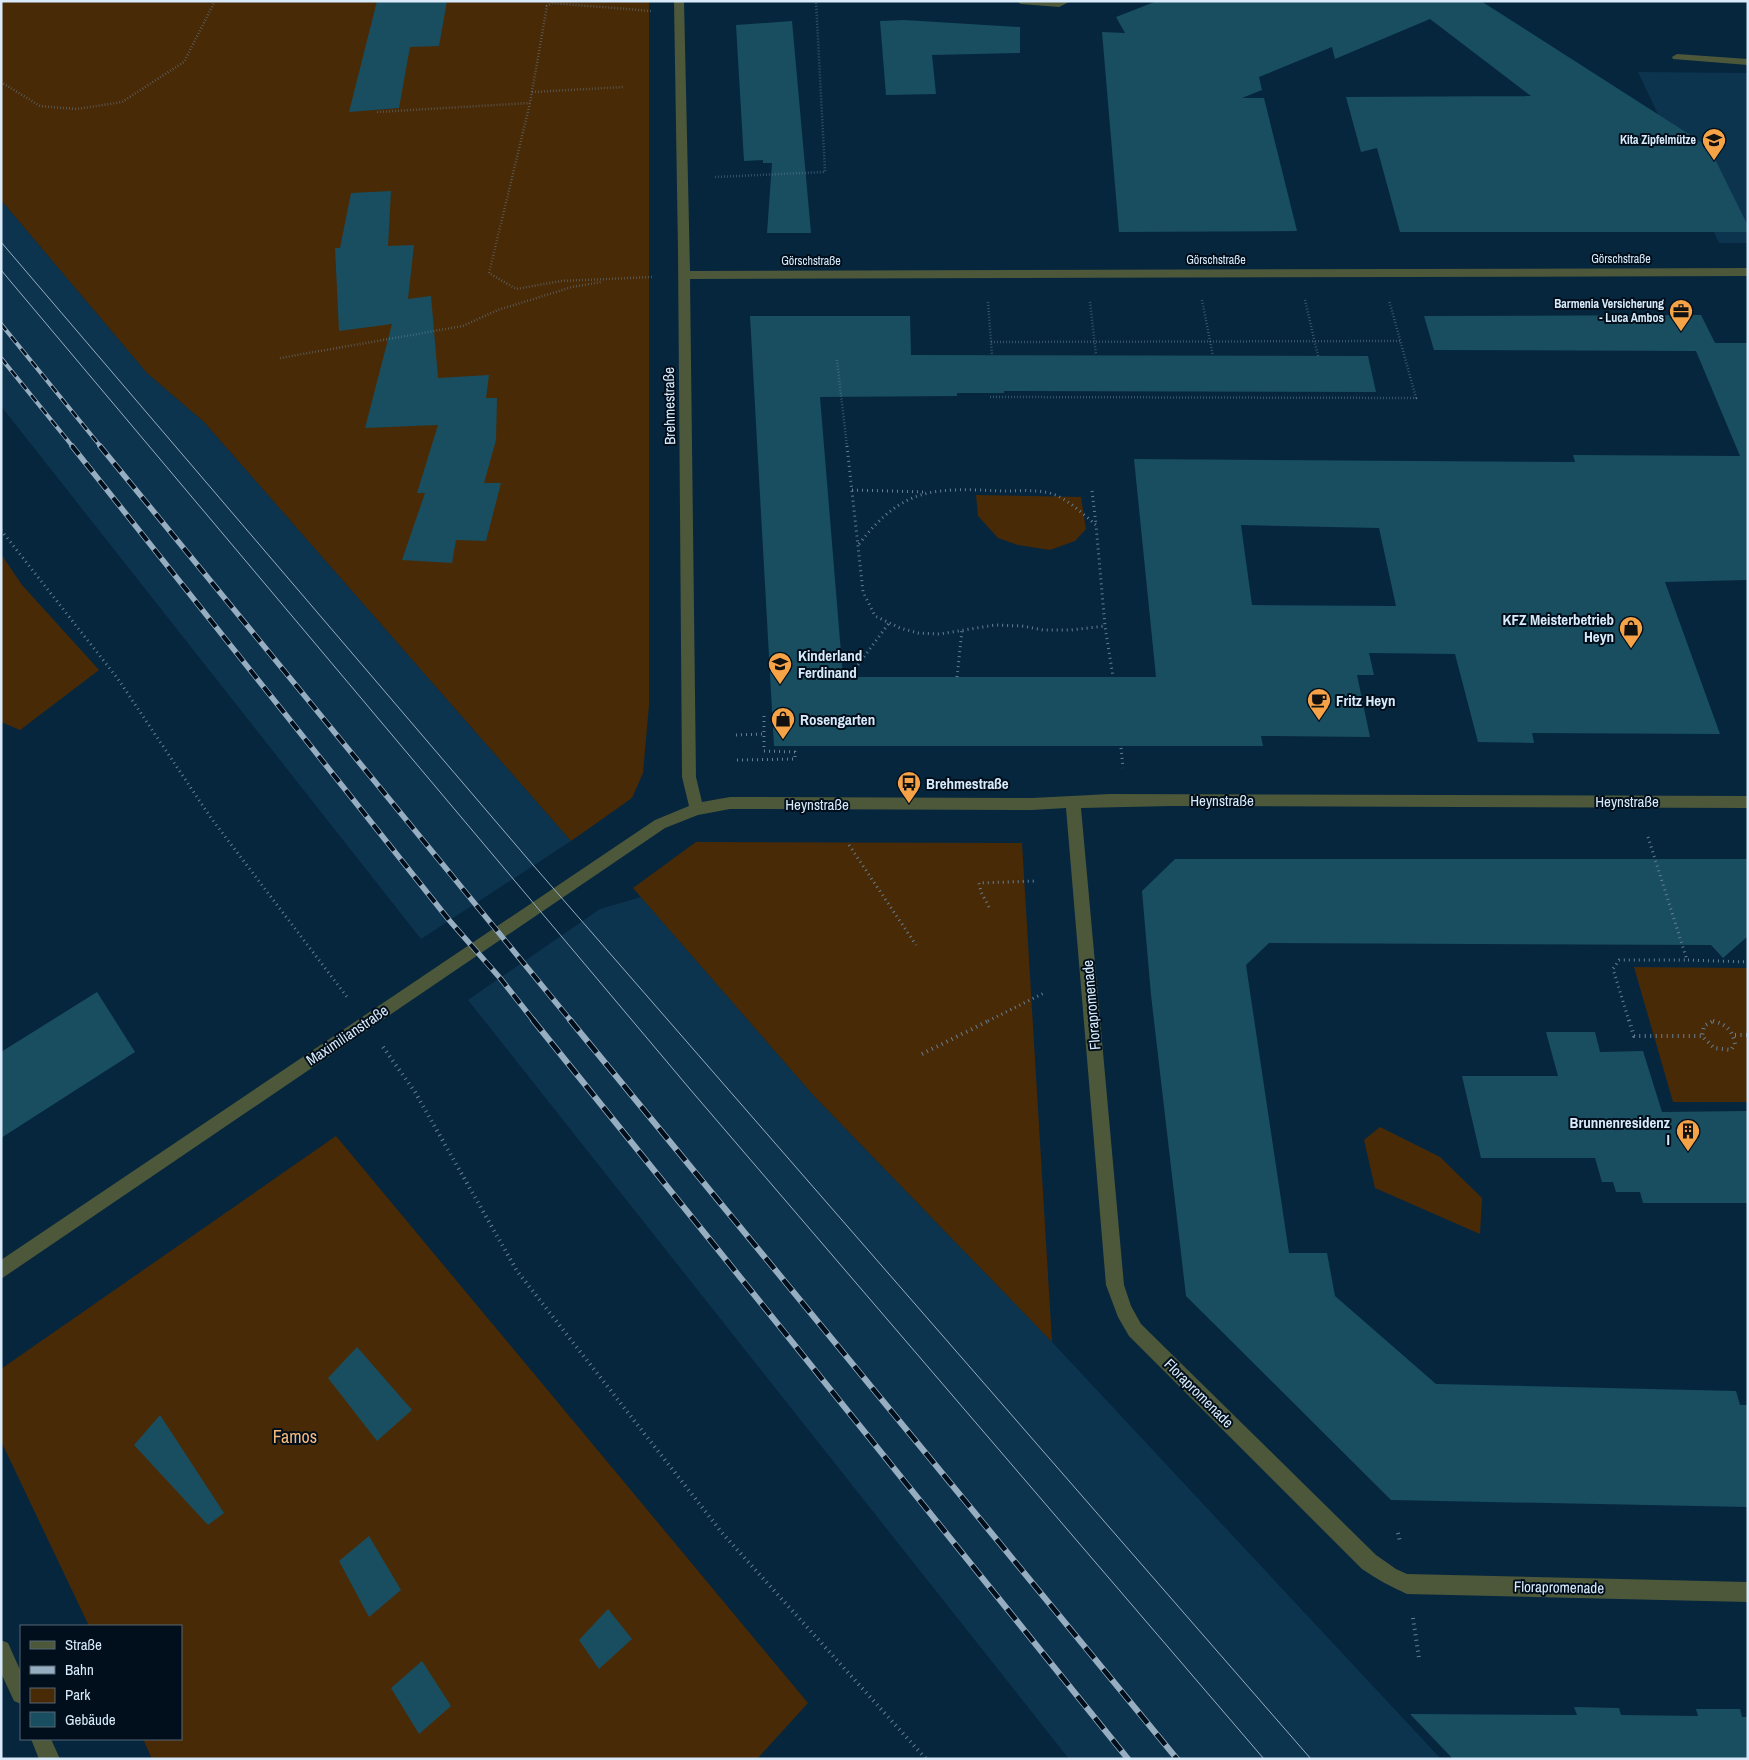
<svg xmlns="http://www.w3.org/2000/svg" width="1749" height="1760" viewBox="0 0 1749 1760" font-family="'Archivo Narrow',sans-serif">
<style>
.built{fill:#0d344e}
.green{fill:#492a06}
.building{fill:#184e60;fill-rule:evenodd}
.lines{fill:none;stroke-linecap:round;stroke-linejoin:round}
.path-far2{stroke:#657f93;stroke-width:2.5;stroke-dasharray:0.5 2.5;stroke-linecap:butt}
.path-far1{stroke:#657f93;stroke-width:3;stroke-dasharray:1 4;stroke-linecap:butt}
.path{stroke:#657f93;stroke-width:4;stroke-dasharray:1 4.5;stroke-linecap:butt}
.street{fill:#4d583a;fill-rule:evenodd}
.tram{stroke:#97adc0;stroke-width:1}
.rail-far2-casing{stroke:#97adc0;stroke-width:4}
.rail-far1-casing{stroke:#97adc0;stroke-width:5.5}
.rail-casing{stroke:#97adc0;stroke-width:6}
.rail-far2{stroke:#010f1c;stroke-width:2.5;stroke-dasharray:8;stroke-linecap:butt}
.rail-far1{stroke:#010f1c;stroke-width:4;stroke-dasharray:11;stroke-linecap:butt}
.rail{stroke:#010f1c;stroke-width:4.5;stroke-dasharray:14;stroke-linecap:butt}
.labels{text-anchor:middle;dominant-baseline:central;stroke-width:4;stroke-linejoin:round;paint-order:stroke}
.far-poi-label{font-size:12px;font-weight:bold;fill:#d9ebfb;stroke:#010f1c;text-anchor:end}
.far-street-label{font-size:12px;fill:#d9ebfb;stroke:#010f1c}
.street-label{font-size:15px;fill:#d9ebfb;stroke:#010f1c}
.poi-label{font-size:15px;font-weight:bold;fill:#d9ebfb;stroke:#010f1c;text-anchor:start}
.near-park-label{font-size:18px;fill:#f8b87a;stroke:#010f1c}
</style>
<rect width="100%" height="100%" fill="#06263e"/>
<!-- built -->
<g class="built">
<path d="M1638,72L1748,73V243H1719Z"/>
<path d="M1,200L147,373L204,422L571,841L421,939L1,406Z"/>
<path d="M641,897L814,1096L1052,1342L1441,1759H1069L468,1000L600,909Z"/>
</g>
<!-- green -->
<g class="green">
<path d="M1,1H649V705L643,773L632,798L571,841L204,422L147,373L1,200Z"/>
<path d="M976,495L1081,497L1086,529L1075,541L1050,550L1018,545L998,538L978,516Z"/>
<path d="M1,554L22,585L99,670L20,730L1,722Z"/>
<path d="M696,842L1022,843L1052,1342L814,1096L633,888Z"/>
<path d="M1634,967L1748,968V1102H1673Z"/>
<path d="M1380,1127L1440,1157L1482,1198L1480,1234L1375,1188L1364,1140Z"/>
<path d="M336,1136L808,1703L757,1759H152L143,1739H181V1626H89L1,1441V1369Z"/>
</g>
<!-- building -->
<g class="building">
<path d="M377,1H447L439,46L410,47L399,108L349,112Z"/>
<path d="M1157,1H1481L1709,147L1748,226V232H1400L1377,148L1361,152L1346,97L1531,96L1430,19L1335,59L1332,47L1259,77L1262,90L1242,98H1264L1297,231L1119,232L1102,32L1125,33L1116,17Z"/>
<path d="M904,20L1020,27V53L932,55L936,94L886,95L880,21Z"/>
<path d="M792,21L811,233H767L772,163H763V160L744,161L736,25Z"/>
<path d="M391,191L388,246L414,245L408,299L431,296L438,378L489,375L486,398H497L496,440L484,483H501L486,541L456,540L452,563L402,560L425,493H417L438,425L365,428L392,324L339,331L335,248H340L351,193Z"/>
<path d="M1701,315L1715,343H1748V580L1665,582L1720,734L1532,733L1534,743L1478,742L1455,654L1369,653L1374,675H1357L1370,737L1261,736L1263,746H774L750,316H910L911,355L1368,356L1376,392L1004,391V393H957V396L820,397L843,677H1156L1134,459L1575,462L1573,455L1740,456L1696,351L1434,350L1424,316ZM1241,525L1379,528L1396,606L1252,605Z"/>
<path d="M1175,859H1748V936L1723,958L1711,945L1269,943L1246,965L1289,1253H1327L1335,1296L1436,1384L1736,1391L1740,1405H1748V1507L1391,1500L1186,1296L1151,995L1142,891Z"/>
<path d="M97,992L135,1052L1,1138V1052Z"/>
<path d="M1546,1032H1595L1600,1052L1643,1051L1662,1112L1748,1111V1203H1643L1640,1192H1616L1613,1182H1602L1595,1158H1481L1462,1076H1558Z"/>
<path d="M357,1347L412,1410L377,1441L328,1378Z"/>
<path d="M160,1415L224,1513L208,1525L134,1445Z"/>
<path d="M369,1536L401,1590L369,1617L339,1561Z"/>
<path d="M608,1609L632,1639L599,1669L579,1640Z"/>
<path d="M422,1661L451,1706L419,1734L391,1688Z"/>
<path d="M1574,1707L1619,1708L1621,1715L1698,1716L1696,1709H1740L1742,1717H1748V1759H1453L1410,1714L1577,1715Z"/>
</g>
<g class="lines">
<!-- path-far2 -->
<g class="path-far2">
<path d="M651,11L552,3L547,6L530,103L489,273L516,289L561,281L653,277"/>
<path d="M1,82L40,106L77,109L122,102L184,62L215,1"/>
<path d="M532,92L624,87"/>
<path d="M377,112L530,103"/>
<path d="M715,177L825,172L816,1"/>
<path d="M1202,300L1213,356"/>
<path d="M1305,300L1318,356"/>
<path d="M988,302L992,355"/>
<path d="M1090,302L1096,355"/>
<path d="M991,342L1400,341"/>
<path d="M280,358L463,326L498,310L572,287L601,282"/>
<path d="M837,360L847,447"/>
<path d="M990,397L1416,398L1389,300"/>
</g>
<!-- path-far1 -->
<g class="path-far1">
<path d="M847,446L863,592L875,616L900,628L918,633L940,634L995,625L1022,626L1043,630H1071L1105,626"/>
<path d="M852,490L926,492"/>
<path d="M1092,491L1096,524"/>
<path d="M1,530L118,679L211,818L347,997"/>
<path d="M859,544C904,486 934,488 1003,491C1019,491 1037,489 1053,494C1069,500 1083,514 1096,525L1105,626L1113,677"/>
<path d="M855,669L889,623"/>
<path d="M957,677L962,630"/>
<path d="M736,735L764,734"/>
<path d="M1121,748L1123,768"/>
<path d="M737,760L795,759V752L764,751V716"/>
<path d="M1648,837L1687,960L1748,962"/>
<path d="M849,845L916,945"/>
<path d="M989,907L981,892L979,883L1037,881"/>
<path d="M988,1021L1044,993"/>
<path d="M1629,1021L1613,969L1619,960H1687"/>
</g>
<!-- path -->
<g class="path">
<path d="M1629,1020L1634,1036H1702"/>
<path d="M1713,1021C1726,1024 1733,1031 1735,1044L1731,1050L1714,1048L1702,1036L1704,1026Z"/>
<path d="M1735,1035H1748"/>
<path d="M383,1047L415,1092L517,1271L723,1534L926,1759"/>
<path d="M922,1054L990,1020"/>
<path d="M1398,1533L1400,1542"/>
<path d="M1413,1618L1419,1658"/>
</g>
<!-- street -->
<g class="street">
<path d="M674,1H684L690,271L1748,268V276L690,279L696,777L702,802L730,797L1032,798L1110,794L1748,796V808L1172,806L1081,808L1124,1285L1131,1306L1141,1324L1376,1555L1396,1569L1407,1574L1748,1582V1602L1407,1594C1391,1587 1377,1579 1362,1569L1129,1336L1118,1317L1106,1285L1066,808L1032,810L730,809L698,815L665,828L1,1279V1260L655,820L689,806L682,777L678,251Z"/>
<path d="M1016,1H1071L1059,7L1021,4Z"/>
<path d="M1677,54L1748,59V65L1673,59L1672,57Z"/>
<path d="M1,1640L8,1643L21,1672V1704L14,1701L1,1673Z"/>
<path d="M31,1739H51L60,1759H39Z"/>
</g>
<!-- tram -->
<g class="tram">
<path d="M1,242L533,865L1311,1759"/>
<path d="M1,270L689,1088L1264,1759"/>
</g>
<!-- rail-far2 casing -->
<g class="rail-far2-casing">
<g id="rail-far2">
<path d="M1,324L101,447"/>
<path d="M1,358L73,447"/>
</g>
</g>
<!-- rail-far1 casing -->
<g class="rail-far1-casing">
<g id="rail-far1">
<path d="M72,446L449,920L500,978L534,1021"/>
<path d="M100,446L571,1021"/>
</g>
</g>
<!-- rail casing -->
<g class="rail-casing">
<g id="rail">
<path d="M533,1020L1128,1759"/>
<path d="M570,1020L1177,1759"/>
</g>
</g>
<!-- rail-far2 -->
<use href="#rail-far2" class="rail-far2"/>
<!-- rail-far1 -->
<use href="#rail-far1" class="rail-far1"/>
<!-- rail -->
<use href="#rail" class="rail"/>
</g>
<!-- icons -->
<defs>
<g id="school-pin" transform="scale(1.25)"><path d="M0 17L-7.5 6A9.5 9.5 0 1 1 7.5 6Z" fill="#f6a247" stroke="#010f1c"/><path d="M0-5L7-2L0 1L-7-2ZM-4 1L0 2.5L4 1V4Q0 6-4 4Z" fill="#111"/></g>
<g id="office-pin" transform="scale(1.25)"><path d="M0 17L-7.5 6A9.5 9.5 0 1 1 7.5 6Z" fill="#f6a247" stroke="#010f1c"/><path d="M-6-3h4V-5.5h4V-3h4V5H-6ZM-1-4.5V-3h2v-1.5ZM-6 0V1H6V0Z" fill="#111"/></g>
<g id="shop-pin" transform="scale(1.25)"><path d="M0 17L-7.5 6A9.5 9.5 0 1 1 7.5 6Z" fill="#f6a247" stroke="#010f1c"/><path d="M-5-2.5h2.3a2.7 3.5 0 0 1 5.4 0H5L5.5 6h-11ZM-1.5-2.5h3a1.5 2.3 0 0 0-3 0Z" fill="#111"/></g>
<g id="cafe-pin" transform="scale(1.25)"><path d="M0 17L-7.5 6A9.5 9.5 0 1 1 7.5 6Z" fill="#f6a247" stroke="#010f1c"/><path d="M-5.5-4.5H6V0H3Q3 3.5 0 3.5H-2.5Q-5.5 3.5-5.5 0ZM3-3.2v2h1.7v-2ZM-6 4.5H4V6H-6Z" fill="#111"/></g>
<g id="bus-pin" transform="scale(1.25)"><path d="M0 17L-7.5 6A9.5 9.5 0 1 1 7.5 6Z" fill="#f6a247" stroke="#010f1c"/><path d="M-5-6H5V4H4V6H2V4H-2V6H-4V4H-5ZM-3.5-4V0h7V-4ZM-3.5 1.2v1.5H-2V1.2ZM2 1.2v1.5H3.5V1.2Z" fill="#111"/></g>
<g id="building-pin" transform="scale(1.25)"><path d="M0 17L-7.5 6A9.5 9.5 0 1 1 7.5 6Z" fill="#f6a247" stroke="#010f1c"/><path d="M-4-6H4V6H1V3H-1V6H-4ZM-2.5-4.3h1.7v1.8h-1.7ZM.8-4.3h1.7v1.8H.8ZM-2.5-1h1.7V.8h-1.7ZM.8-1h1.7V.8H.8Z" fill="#111"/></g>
</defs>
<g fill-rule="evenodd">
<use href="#school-pin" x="1714" y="140"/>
<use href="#office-pin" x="1681" y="311"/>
<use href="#shop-pin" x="1631" y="628"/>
<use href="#school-pin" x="780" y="664"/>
<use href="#cafe-pin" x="1319" y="700"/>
<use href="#shop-pin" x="783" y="719"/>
<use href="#bus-pin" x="909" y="783"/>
<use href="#building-pin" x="1688" y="1131"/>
</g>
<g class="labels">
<!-- far-poi labels -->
<g class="far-poi-label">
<text x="1696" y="140">Kita Zipfelmütze</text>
<text x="1664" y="304">Barmenia Versicherung<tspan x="1664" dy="14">- Luca Ambos</tspan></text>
</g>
<!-- far-street labels -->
<g class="far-street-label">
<text x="1621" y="259">Görschstraße</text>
<text x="1216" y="260">Görschstraße</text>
<text x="811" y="261">Görschstraße</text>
</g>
<!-- street labels -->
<g class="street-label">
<text transform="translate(669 406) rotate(-91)">Brehmestraße</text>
<text x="1222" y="800">Heynstraße</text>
<text x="1627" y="801">Heynstraße</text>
<text x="817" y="804">Heynstraße</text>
<text transform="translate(1091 1005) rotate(-95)">Florapromenade</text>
<text transform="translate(347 1035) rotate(-34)">Maximilianstraße</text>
<text transform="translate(1199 1393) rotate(45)">Florapromenade</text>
<text transform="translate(1559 1587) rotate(1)">Florapromenade</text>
</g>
<!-- poi labels -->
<g class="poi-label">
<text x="1614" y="619" text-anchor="end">KFZ Meisterbetrieb<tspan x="1614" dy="17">Heyn</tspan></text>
<text x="798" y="655">Kinderland<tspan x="798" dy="17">Ferdinand</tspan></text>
<text x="1336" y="700">Fritz Heyn</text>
<text x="800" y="719">Rosengarten</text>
<text x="926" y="783">Brehmestraße</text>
<text x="1670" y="1122" text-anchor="end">Brunnenresidenz<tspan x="1670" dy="17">I</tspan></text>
</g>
<!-- near-park labels -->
<g class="near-park-label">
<text x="295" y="1436">Famos</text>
</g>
</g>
<!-- border -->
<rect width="1749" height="1760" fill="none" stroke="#d9ebfb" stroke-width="5"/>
<!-- legend -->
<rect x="20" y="1625" width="162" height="115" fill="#010f1c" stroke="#576775"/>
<rect x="30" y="1641" width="25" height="8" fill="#4d583a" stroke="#576775"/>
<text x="65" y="1650" font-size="15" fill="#d9ebfb">Straße</text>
<rect x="30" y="1666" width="25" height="8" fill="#97adc0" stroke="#576775"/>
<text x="65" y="1675" font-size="15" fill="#d9ebfb">Bahn</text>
<rect x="30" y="1688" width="25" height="15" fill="#492a06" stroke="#576775"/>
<text x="65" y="1700" font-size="15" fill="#d9ebfb">Park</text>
<rect x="30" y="1712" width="25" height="15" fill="#184e60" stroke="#576775"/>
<text x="65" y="1725" font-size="15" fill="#d9ebfb">Gebäude</text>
</svg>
